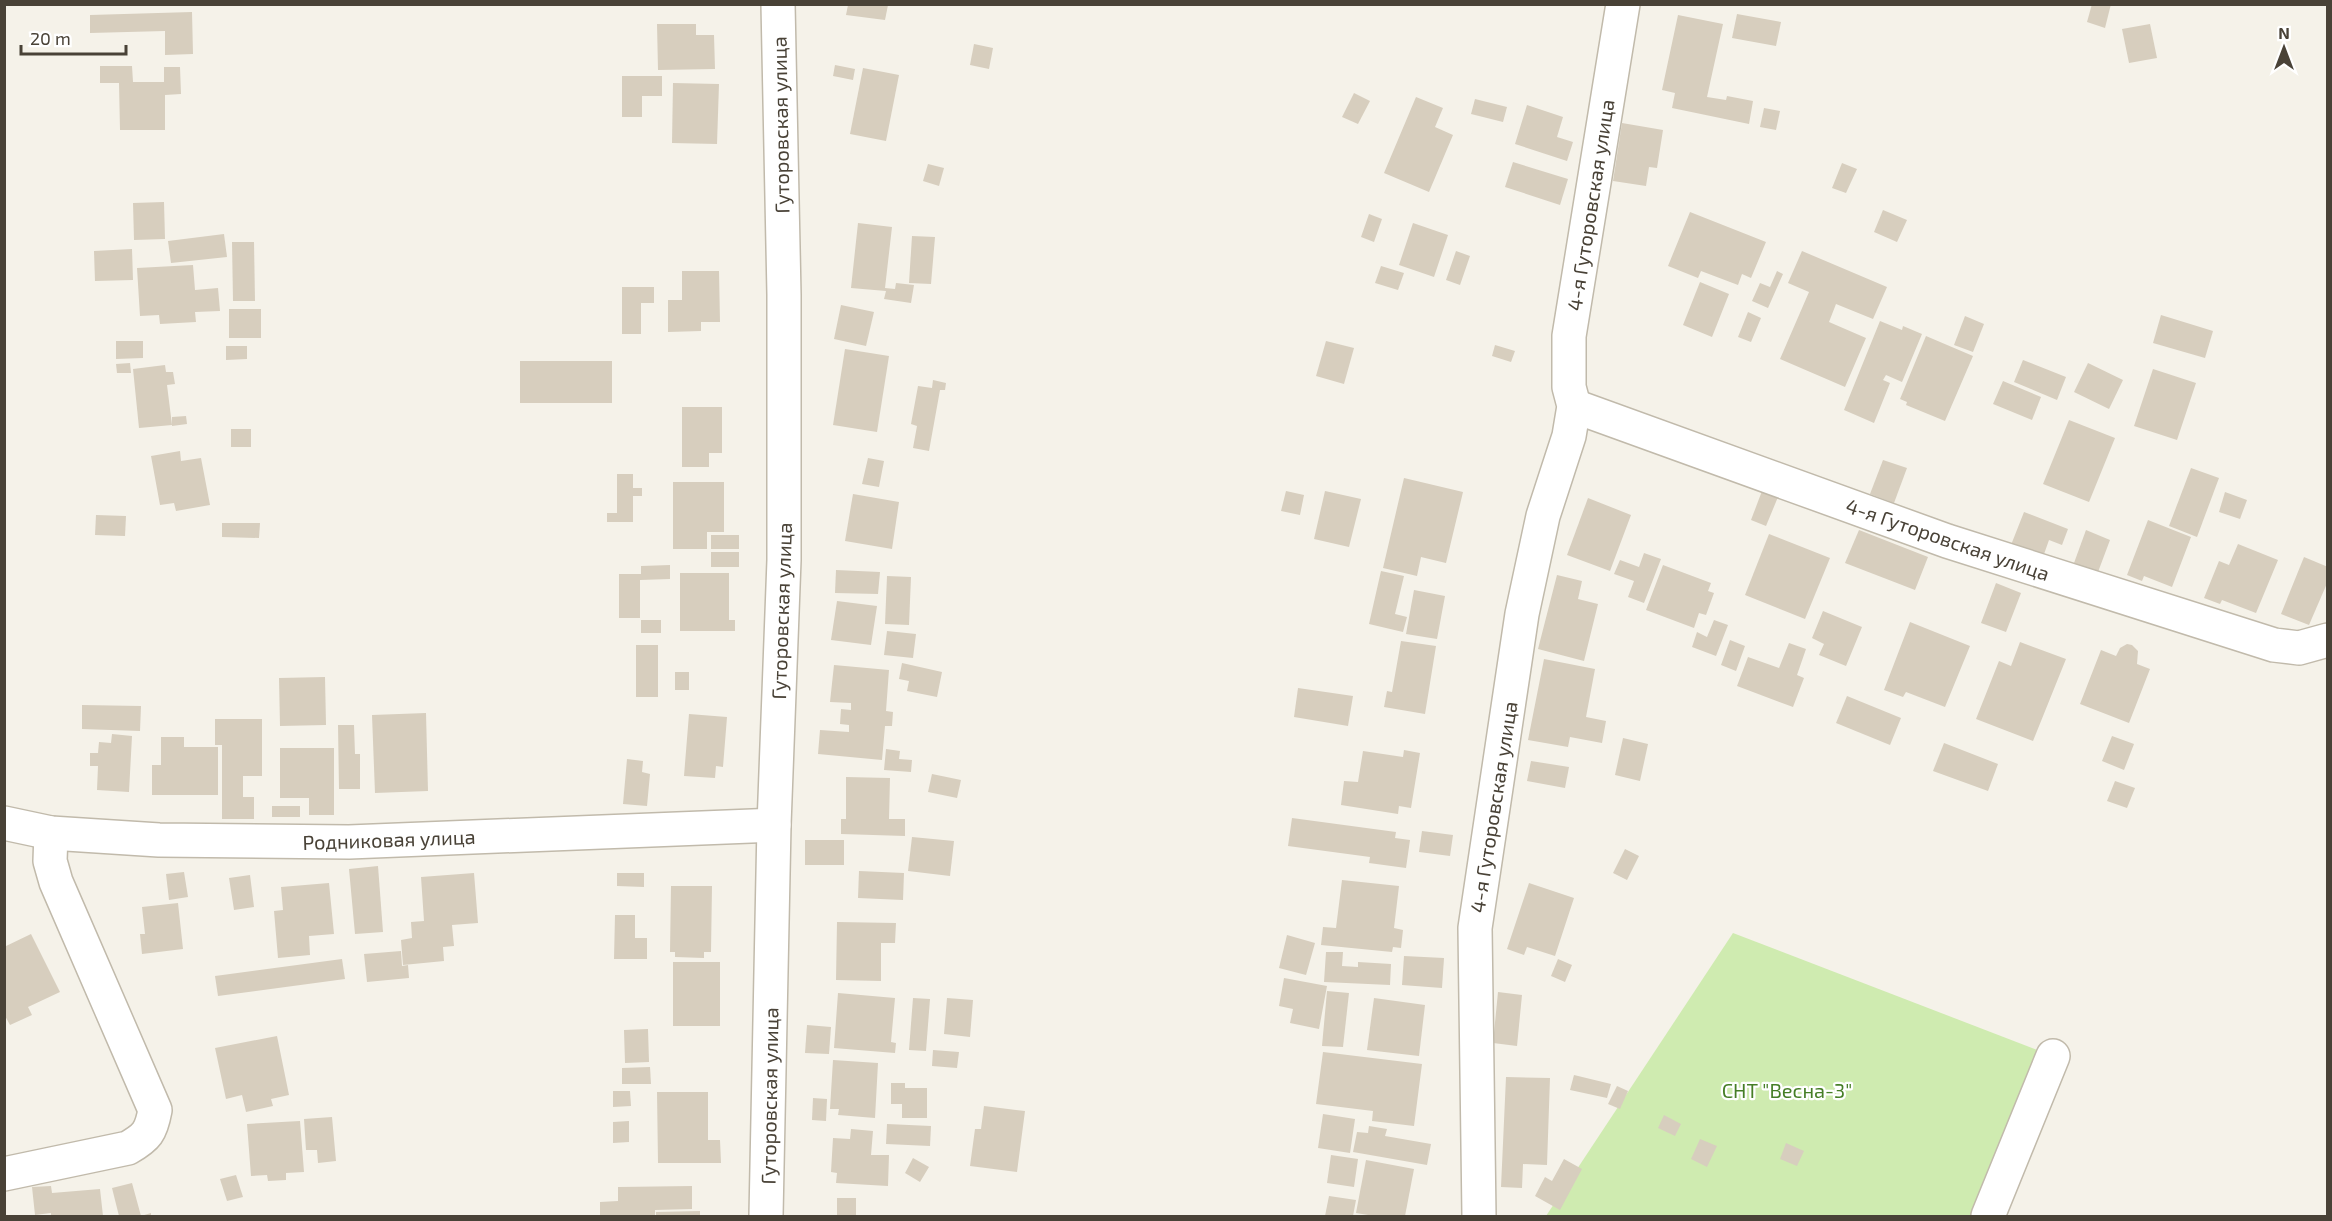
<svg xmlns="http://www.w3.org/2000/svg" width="2332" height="1221" viewBox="0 0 2332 1221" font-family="'Exo 2',sans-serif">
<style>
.green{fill:#cfebb0}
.building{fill:#d7cebe}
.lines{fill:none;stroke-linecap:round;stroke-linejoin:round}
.minor-casing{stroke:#c1baab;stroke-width:36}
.minor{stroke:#fff;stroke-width:33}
.labels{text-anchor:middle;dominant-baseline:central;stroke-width:4.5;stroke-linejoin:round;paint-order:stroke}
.street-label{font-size:20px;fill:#494237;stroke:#fff}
.park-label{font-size:20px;fill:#467e27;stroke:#fff}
</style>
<rect width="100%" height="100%" fill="#f5f2e9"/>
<!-- green -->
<path class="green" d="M1733,933L2053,1056L1988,1216H1546Z"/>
<!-- building -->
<g class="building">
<path d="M2092,4H2111L2105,28L2087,22Z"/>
<path d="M848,5H888L885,20L846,15Z"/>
<path d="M192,12L193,54L165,55V31L90,33V15Z"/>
<path d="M1737,14L1781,22L1776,46L1732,38Z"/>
<path d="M1678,15L1723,24L1707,97L1726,100L1727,96L1753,101L1749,124L1672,108L1675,93L1662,90Z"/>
<path d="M657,24H696V35H714L715,69L658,70Z"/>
<path d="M2150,24L2157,58L2129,63L2122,29Z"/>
<path d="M974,44L993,48L989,69L970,65Z"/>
<path d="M835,65L855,69L853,80L833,76Z"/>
<path d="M100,66H132L133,82H164V67H180L181,94L165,95V130H120L119,83H100Z"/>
<path d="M863,68L899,75L886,141L850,134Z"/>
<path d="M622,76H662V96H642V117H622Z"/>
<path d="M673,83L719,84L717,144L672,143Z"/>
<path d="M1354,93L1370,101L1358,124L1342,117Z"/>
<path d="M1416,97L1443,108L1435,127L1453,135L1429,192L1384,173Z"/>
<path d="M1475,99L1507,107L1503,122L1471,114Z"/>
<path d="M1527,105L1563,117L1557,137L1573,142L1567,161L1515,144Z"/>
<path d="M1764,108L1780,111L1776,130L1760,127Z"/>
<path d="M1622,123L1663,130L1657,168L1649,167L1646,186L1613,181Z"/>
<path d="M1513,162L1568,179L1560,205L1505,187Z"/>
<path d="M1842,163L1857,169L1846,193L1832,188Z"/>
<path d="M928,164L944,168L939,186L923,181Z"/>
<path d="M164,202L165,239L134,240L133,203Z"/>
<path d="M1883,210L1907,220L1897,242L1874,232Z"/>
<path d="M1690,212L1766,242L1751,278L1742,274L1738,285L1701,271L1698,278L1668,266Z"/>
<path d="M1369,214L1382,219L1374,242L1361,237Z"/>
<path d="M858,223L892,227L885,288L895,289L896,283L914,285L911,303L884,299L886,291L851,288Z"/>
<path d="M1413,223L1448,235L1434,277L1399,265Z"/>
<path d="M224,234L227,257L171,263L168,241Z"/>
<path d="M912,236L935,237L931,284L909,283Z"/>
<path d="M232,242H254L255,301H233Z"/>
<path d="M132,249L133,280L95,281L94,251Z"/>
<path d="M1456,251L1470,256L1460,285L1446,280Z"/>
<path d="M1802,251L1887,287L1873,319L1836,304L1829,322L1866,338L1845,387L1780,359L1809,292L1788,283Z"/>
<path d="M193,265L195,290L218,288L220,311L195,312L196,322L160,324L159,315L140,316L137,268Z"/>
<path d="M1381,266L1404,273L1398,290L1375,283Z"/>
<path d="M682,271H719L720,322H701V331L668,332V300H682Z"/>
<path d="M1777,271L1783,274L1768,308L1752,301L1760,283L1770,287Z"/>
<path d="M1700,282L1729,294L1712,337L1683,325Z"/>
<path d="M622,287H654V303H641V334H622Z"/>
<path d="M841,305L874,312L866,346L834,339Z"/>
<rect x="229" y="309" width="32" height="29"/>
<path d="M1748,312L1761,318L1751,342L1738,337Z"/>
<path d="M2161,315L2213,331L2205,358L2153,343Z"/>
<path d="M1965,316L1984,324L1973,352L1954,345Z"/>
<path d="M1880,321L1902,330L1903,326L1922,334L1902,382L1886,375L1883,380L1890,383L1874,423L1844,410Z"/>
<path d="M1926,336L1973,356L1945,421L1906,405L1907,402L1900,399Z"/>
<path d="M116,341H143V358L116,359Z"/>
<path d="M1326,341L1354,348L1344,384L1316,376Z"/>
<path d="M1495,345L1515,351L1511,362L1492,356Z"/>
<path d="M226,346H247V359L226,360Z"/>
<path d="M845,349L889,356L877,432L833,425Z"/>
<path d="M2023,360L2066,377L2057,400L2014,382Z"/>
<rect x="520" y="361" width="92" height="42"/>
<path d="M130,363L131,373H117L116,364Z"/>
<path d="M2088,363L2123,380L2109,409L2074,392Z"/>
<path d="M165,365L166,372H173L175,384L167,385L172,425L139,428L133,369Z"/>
<path d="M2153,369L2196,383L2177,440L2134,426Z"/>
<path d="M933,380L946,383L945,390H940L929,451L913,448L917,426L911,424L918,386L932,388Z"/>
<path d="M2003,381L2041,397L2032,420L1993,404Z"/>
<path d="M682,407H722V453H709V467H682Z"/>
<path d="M186,416L187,424L172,426V417Z"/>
<path d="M2069,420L2115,438L2089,502L2043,484Z"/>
<rect x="231" y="429" width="20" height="18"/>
<path d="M180,451L181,461L201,458L210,505L176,511L174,503L160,505L151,456Z"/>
<path d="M868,458L884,461L879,487L862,484Z"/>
<path d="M1883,460L1907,468L1894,503L1870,494Z"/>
<path d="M2191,468L2219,478L2197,537L2169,526Z"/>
<path d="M617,474H633V488H642V496H633V522H607V513H617Z"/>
<path d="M1404,478L1463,492L1446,563L1421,557L1417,576L1383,568Z"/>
<path d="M673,482H724V532H707V549H673Z"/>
<path d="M1286,491L1304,495L1300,515L1281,511Z"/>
<path d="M1325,491L1361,499L1349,547L1314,539Z"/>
<path d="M1762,491L1778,497L1766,526L1751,520Z"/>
<path d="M2225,492L2247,500L2240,519L2219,512Z"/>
<path d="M853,494L899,502L892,549L845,541Z"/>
<path d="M1588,498L1631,515L1610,571L1567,555Z"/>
<path d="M2024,512L2068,529L2062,545L2049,540L2043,557L2011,545Z"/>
<path d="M96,515L126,516L125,536L95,535Z"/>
<path d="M2148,520L2191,537L2172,587L2144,576L2142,581L2127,575Z"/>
<path d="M222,523H260L259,538L222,537Z"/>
<path d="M1859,530L1928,557L1915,590L1845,563Z"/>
<path d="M2086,530L2110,540L2098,572L2074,563Z"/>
<path d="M1769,534L1830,558L1805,619L1745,595Z"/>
<rect x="711" y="535" width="28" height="14"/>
<path d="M2238,544L2278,560L2256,613L2222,600L2220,604L2204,598L2219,561L2229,565Z"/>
<rect x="711" y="552" width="28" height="15"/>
<path d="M1644,553L1661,559L1644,603L1628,597L1634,581L1614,574L1620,560L1639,567Z"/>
<path d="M2304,557L2328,567V581L2309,625L2281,614Z"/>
<path d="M670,565V579L640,580V618H619V574H641V566Z"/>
<path d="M1663,565L1711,583L1708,591L1714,593L1706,615L1699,613L1694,628L1646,610Z"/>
<path d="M836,570L880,572L878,594L835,593Z"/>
<path d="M1381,571L1404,576L1395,614L1407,617L1403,632L1369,624Z"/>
<path d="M680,573H729V620H735V631H680Z"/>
<path d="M1557,575L1582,581L1578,599L1598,604L1584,661L1538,649Z"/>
<path d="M887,576L911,577L909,625L885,624Z"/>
<path d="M1996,583L2021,593L2006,632L1981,623Z"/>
<path d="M1414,590L1445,596L1437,639L1406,634Z"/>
<path d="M837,601L877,606L871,645L831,640Z"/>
<path d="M1823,611L1862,627L1846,666L1819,655L1824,644L1812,638Z"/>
<rect x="641" y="620" width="20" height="13"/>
<path d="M1714,620L1728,625L1716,656L1692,647L1697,632L1707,637Z"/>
<path d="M1910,622L1970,646L1945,707L1906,692L1903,697L1884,690Z"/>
<path d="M887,631L916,634L913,658L884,655Z"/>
<path d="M1730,640L1745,646L1736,671L1721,665Z"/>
<path d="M1401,641L1436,646L1425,714L1384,707L1387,691L1392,692Z"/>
<path d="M2020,642L2066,659L2033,741L1976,719L1999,661L2011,666Z"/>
<path d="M1789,643L1806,649L1797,675L1804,678L1793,707L1737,686L1748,657L1779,668Z"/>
<path d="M2127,644L2132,645L2138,651L2137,664L2150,669L2129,723L2080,704L2101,650L2116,656L2120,648Z"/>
<rect x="636" y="645" width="22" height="52"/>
<path d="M1544,659L1595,669L1586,717L1606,721L1602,743L1570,737L1568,747L1528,740Z"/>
<path d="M902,663L942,672L937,697L907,691L909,681L899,679Z"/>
<path d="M834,665L889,670L886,711L893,712L892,726H885L882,760L818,754L820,730L849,732V725L840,724L841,709L851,710V703L830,702Z"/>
<rect x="675" y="672" width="14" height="18"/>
<path d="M325,677L326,725L280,726L279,678Z"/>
<path d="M1298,688L1353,696L1348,726L1294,717Z"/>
<path d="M1847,696L1901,718L1890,745L1836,723Z"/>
<path d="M82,705L141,706L140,731L82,729Z"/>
<path d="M426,713L428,791L375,793L372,715Z"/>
<path d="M689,714L727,717L723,767L716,766L715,778L684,776Z"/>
<path d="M215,719H262V776H243V797H254V819H222V745H215Z"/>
<path d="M338,725H354L355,754H360V789H339Z"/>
<path d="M112,734L132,736L129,792L97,790L98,766H90V753H98L99,742L111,743Z"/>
<path d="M2112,736L2134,744L2124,770L2102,761Z"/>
<path d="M161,737H184V747H218V795H152V765H161Z"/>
<path d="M1623,738L1648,744L1640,781L1615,775Z"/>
<path d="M1944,743L1998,764L1988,791L1933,771Z"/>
<path d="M280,748H334V815H309V798H280Z"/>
<path d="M886,749L900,751L899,759L912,760L911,772L884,770Z"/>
<path d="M1404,750L1420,753L1411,808L1399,806L1398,814L1341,805L1344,781L1358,782L1363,751L1403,757Z"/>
<path d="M627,759L643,761L642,772L650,774L647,806L623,804Z"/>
<path d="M1531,761L1569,767L1565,788L1527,781Z"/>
<path d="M932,774L961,780L957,798L928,792Z"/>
<path d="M846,777L890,778L889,819H905V836L841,834V819H846Z"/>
<path d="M2115,781L2135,788L2127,808L2107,801Z"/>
<rect x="272" y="806" width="28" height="11"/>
<path d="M1292,818L1396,832L1395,838L1410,840L1406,868L1369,863L1370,857L1288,846Z"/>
<path d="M1422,831L1453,835L1450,856L1419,852Z"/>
<path d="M912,837L954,841L950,876L908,871Z"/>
<rect x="805" y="840" width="39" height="25"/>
<path d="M1625,849L1639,856L1627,880L1613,873Z"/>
<path d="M378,866L383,932L355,934L349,869Z"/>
<path d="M859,871L904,873L903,900L858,898Z"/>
<path d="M184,872L188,897L169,900L166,874Z"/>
<path d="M474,873L478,923L452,925L454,946L443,947L444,961L403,965L401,940L412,938L411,922L424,921L421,877Z"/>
<path d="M617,873H644V887L617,886Z"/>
<path d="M250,875L254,907L234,910L229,878Z"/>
<path d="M1342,880L1399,886L1394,928L1403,930L1401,948L1393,947L1392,952L1321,945L1323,927L1336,928Z"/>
<path d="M329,883L334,934L309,936L310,955L278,958L274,911L283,910L281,887Z"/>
<path d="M1529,883L1574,898L1555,956L1527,947L1524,955L1507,949Z"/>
<path d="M671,886H712L711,952H704V958L675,957V952H670Z"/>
<path d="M178,903L183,949L142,954L140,934H145L142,907Z"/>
<path d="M615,915H635V938H647V959H614Z"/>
<path d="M837,922L896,923L895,943H881V981L836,980Z"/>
<path d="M31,934L60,992L28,1007L32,1015L10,1025L4,1014V947Z"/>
<path d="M1287,935L1315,943L1306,975L1279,968Z"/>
<path d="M401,951L402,966L408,965L409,978L367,982L364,954Z"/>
<path d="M1326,952H1343L1342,966L1358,967V962L1391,964L1390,985L1324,982Z"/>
<path d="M1404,956L1444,958L1442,988L1402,985Z"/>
<path d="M342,959L345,979L218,996L215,976Z"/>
<path d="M1558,959L1572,965L1565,982L1551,976Z"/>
<rect x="673" y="962" width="47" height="64"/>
<path d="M1284,978L1327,986L1319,1029L1290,1023L1293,1009L1279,1006Z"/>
<path d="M1327,991L1349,993L1343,1047L1322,1046Z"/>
<path d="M1498,992L1522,995L1517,1046L1493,1043Z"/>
<path d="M838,993L895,998L891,1042L896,1043L895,1053L834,1048Z"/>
<path d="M913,998L930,999L926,1051L909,1050Z"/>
<path d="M947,998L973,1000L970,1037L944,1034Z"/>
<path d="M1374,998L1425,1005L1419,1056L1367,1050Z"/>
<path d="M807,1025L831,1027L829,1054L805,1053Z"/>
<path d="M648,1029L649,1062L625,1063L624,1030Z"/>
<path d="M277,1036L289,1095L271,1099L273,1106L246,1112L242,1095L226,1099L215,1048Z"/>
<path d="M933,1050L959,1052L957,1068L932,1066Z"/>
<path d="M1323,1052L1422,1064L1414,1126L1372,1121L1373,1111L1316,1104Z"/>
<path d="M833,1060L878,1063L875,1118L838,1115L839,1109H830Z"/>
<path d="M650,1067L651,1084H622V1068Z"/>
<path d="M1574,1075L1611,1084L1607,1098L1570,1090Z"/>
<path d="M1506,1077L1550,1078L1547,1165L1523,1164L1522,1188L1501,1187Z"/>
<path d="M891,1083H905V1088H927V1118H902V1104H891Z"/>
<path d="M1617,1086L1628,1091L1620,1109L1608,1104Z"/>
<path d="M613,1091H630L631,1106L613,1107Z"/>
<path d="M657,1092H708V1140H720L721,1163H658Z"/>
<path d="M813,1098L827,1099L826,1121L812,1120Z"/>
<path d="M984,1106L1025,1111L1017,1172L970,1166L975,1129H981Z"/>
<path d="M1323,1114L1355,1119L1350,1153L1318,1148Z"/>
<path d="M1664,1115L1681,1124L1675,1136L1658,1128Z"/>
<path d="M332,1117L336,1161L318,1163L317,1150H306L304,1119Z"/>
<path d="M300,1121L304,1172L286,1173V1180L268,1181L267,1175L251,1176L247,1124Z"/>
<path d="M629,1121V1142L613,1143V1122Z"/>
<path d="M887,1124L931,1126L930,1146L886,1144Z"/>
<path d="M1369,1126L1387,1129L1385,1136L1431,1144L1427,1165L1353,1152L1357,1132L1368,1133Z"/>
<path d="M851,1129L873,1131L871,1155H889L888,1186L836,1183L837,1173L831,1172L833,1138L850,1139Z"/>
<path d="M1700,1139L1717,1146L1707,1167L1691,1159Z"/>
<path d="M1786,1143L1804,1151L1797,1166L1780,1159Z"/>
<path d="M1331,1155L1358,1159L1354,1187L1327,1183Z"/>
<path d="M913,1158L929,1167L920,1182L905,1173Z"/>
<path d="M1564,1159L1582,1169L1560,1210L1535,1196L1545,1177L1552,1181Z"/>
<path d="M1366,1160L1414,1169L1405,1216H1374L1356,1213Z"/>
<path d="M236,1175L243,1197L227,1201L220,1179Z"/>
<path d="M132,1183L141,1216L151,1213V1216H119L112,1188Z"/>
<path d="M51,1186L52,1193L100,1189L103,1216H51V1213L35,1215L32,1187Z"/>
<path d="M692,1186V1209L655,1210V1216H600V1202L618,1201V1187Z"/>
<path d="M1329,1196L1356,1200L1353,1216H1325Z"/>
<rect x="837" y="1198" width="19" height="18"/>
<path d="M700,1211V1216H656V1212Z"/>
</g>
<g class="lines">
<!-- minor casing -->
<g class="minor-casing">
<g id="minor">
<path d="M1574,406L1947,541L2274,645L2299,648L2328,640"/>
<path d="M4,823L51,833L159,840L349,842L774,825"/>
<path d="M4,1174L128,1148C147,1137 151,1132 155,1110L56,882L50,861L51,833"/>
<path d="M766,1216L774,825L784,560V295L778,4"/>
<path d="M1479,1216L1475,928L1522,614L1543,516L1569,436L1574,406L1569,387V336L1623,4"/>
<path d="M1988,1216L2053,1056"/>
</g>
</g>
<!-- minor -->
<use href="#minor" class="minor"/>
</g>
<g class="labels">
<!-- street labels -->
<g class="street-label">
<text transform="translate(780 125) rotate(-91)">Гуторовская улица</text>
<text transform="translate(1590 205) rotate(-81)">4-я Гуторовская улица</text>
<text transform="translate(1948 539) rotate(19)">4-я Гуторовская улица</text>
<text transform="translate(781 611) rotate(-88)">Гуторовская улица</text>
<text transform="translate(1493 807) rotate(-81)">4-я Гуторовская улица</text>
<text transform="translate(389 839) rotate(-2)">Родниковая улица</text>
<text transform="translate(769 1096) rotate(-89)">Гуторовская улица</text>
</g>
<!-- park labels -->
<g class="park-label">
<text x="1787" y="1090">СНТ "Весна-3"</text>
</g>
</g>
<!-- border -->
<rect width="2332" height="1221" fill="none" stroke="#494237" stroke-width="12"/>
<!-- north arrow -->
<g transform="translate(2284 48)" stroke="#ffffff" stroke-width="4.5" paint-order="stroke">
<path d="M0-4.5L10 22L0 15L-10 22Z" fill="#494237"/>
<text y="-9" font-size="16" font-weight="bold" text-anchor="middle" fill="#494237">N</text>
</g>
<!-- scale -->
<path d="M21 45v9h105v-9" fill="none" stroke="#494237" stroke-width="3"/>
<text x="30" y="45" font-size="18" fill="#494237" stroke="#ffffff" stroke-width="4.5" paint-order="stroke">20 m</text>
</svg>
